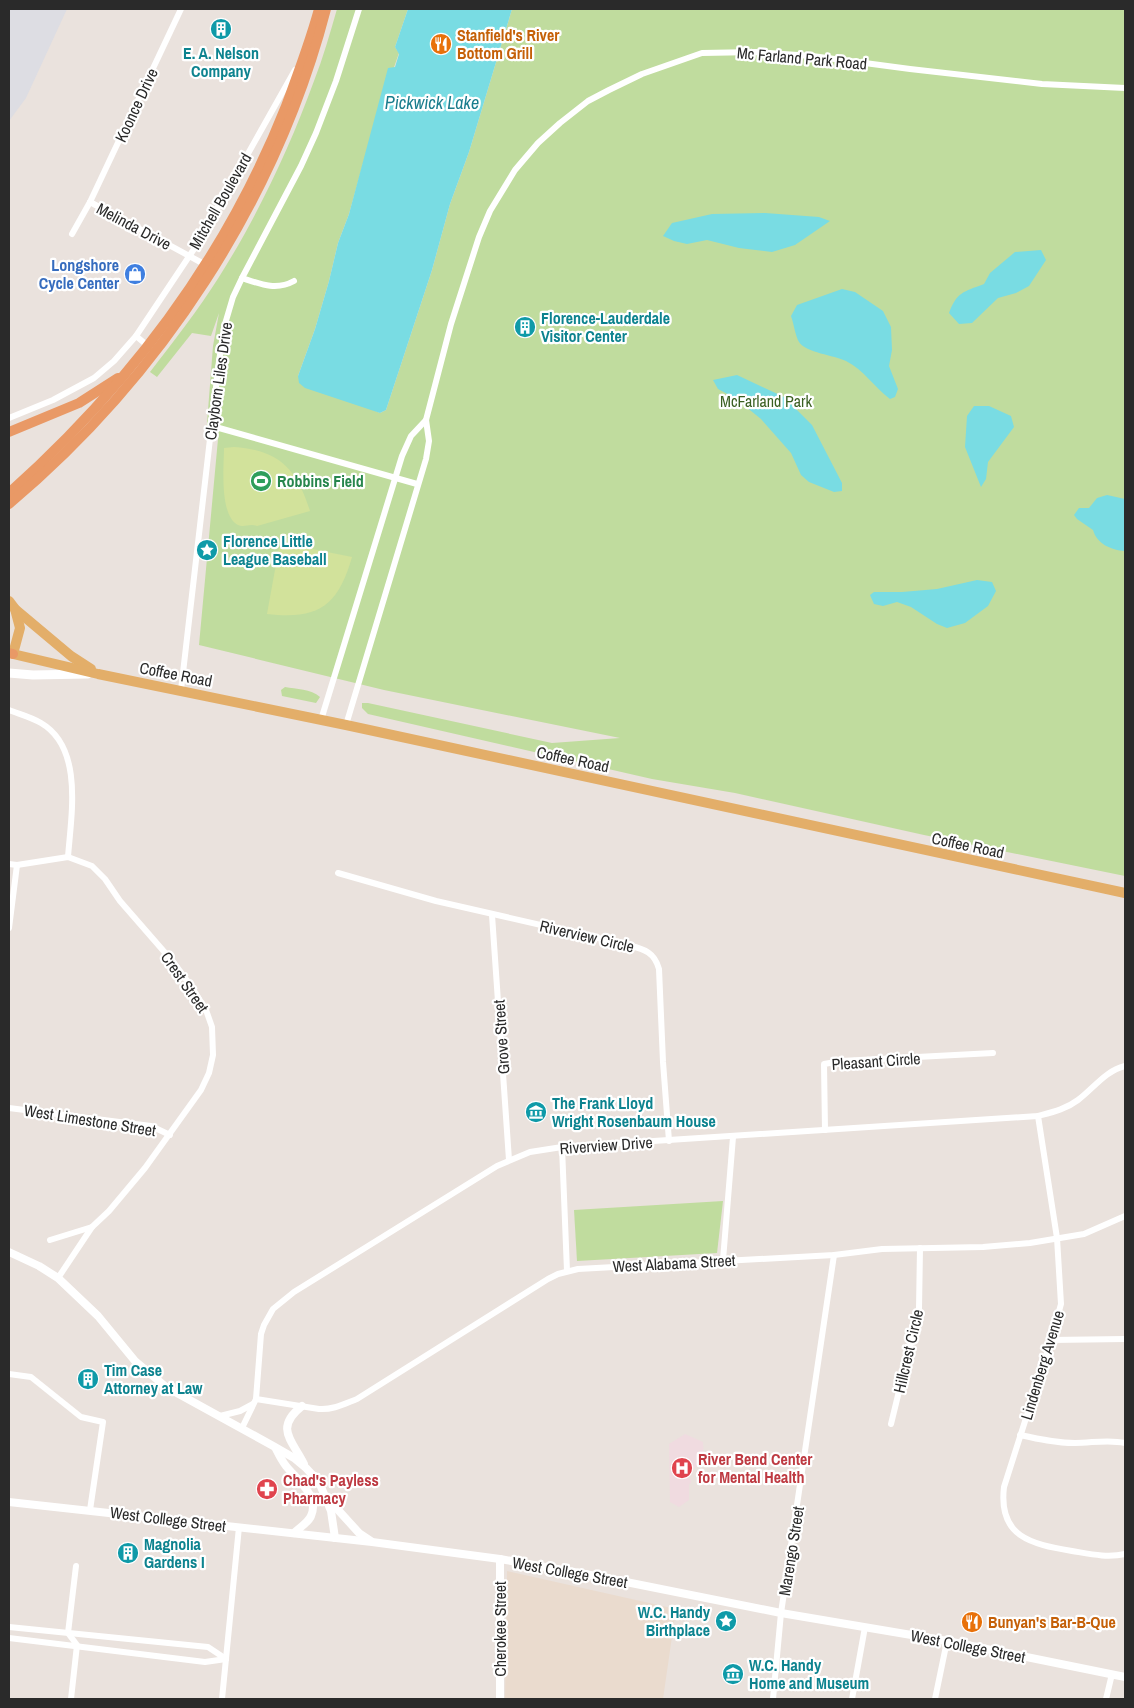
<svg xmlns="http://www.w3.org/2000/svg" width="1134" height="1708" viewBox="0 0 1134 1708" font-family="'Archivo Narrow',sans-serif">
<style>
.industrial{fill:#dddde3}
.education{fill:#eadbce}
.medical{fill:#f0dbe0}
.green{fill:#c0dc9e}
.pitch{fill:#d2e29b}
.water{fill:#79dce3}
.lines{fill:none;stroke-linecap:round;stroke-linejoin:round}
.minor{stroke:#fff;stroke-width:6}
.tertiary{stroke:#fff;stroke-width:8}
.secondary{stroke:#fff;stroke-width:9}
.primary{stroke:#e3ae69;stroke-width:10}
.trunk{stroke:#e99966;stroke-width:10}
.labels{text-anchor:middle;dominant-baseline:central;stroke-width:4.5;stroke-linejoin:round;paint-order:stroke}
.food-label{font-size:16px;font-weight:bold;fill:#c56008;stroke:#fff;text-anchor:start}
.culture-label{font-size:16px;font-weight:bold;fill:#0d838f;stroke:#fff;text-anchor:start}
.street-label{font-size:16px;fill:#2a2a2a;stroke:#fff}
.shop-label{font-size:16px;font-weight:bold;fill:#366cbe;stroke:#fff;text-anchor:end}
.park-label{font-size:16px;fill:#3a5f21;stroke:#fff}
.leisure-label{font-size:16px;font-weight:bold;fill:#27864d;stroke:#fff;text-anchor:start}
.health-label{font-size:16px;font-weight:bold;fill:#be3a42;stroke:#fff;text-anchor:start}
.water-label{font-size:18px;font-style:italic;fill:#1a7d8d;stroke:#fff}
</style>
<rect width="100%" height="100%" fill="#eae2dd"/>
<!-- industrial -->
<path class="industrial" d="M9,9H67L26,98L9,121Z"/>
<!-- education -->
<path class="education" d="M507,1571L676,1609L663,1699H505Z"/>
<!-- medical -->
<path class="medical" d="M685,1434L703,1442L704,1462L688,1472V1479H691V1483L689,1484V1500L679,1507L670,1502L669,1444Z"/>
<!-- green -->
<g class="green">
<path d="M337,9H408L395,47L399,53L373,128L349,214L338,243L329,281L315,329L298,376L380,413L386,410L432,270L450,204L469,152L512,9H1125V876L924,835L735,793L652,779L368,714L362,708V703H368L552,743L620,738L384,690L199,645L218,439L206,436L213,346L219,313L211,336L192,333L157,377L150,372C174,341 198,310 219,277C257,217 290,147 314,81C323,58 330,33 337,9Z"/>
<path d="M285,687C296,689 311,689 320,697L316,703L282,696L281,690Z"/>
<path d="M723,1201L717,1253L577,1261L574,1210Z"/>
</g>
<!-- pitch -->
<g class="pitch">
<path d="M234,447C279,450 297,469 310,511L257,526C250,523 244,528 238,525C219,515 224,467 224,448Z"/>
<path d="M287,544L352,557C338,606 318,620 267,614L279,548Z"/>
</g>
<!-- water -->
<g class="water">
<path d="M408,9H512L469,152L450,204L432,270L386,410L380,413L305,388L299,383L298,376L315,329L329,281L338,243L349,214L388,68L395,67L399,54L395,47Z"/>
<path d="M765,213L819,217L830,221L795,245L772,252L739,248L707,240L687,244L674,241L663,236L672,223L712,214Z"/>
<path d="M1041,250L1046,260L1029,286L1016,293L998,298L972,323L959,324L949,313C957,292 963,292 984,284L990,273L1015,252Z"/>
<path d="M842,289L855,292L883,311L891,327L892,350L889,366L898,389L895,397L890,399C874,387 864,370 846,361C834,355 806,353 799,342C795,335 794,324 791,316L797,305Z"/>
<path d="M737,375L784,397L812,425L842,483V491L834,492L809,482L801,475L791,453L761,419L735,398L718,389L713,380Z"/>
<path d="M974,406H989L1011,416L1014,427L988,462L986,479L981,487L965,447L967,416Z"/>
<path d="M1107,495L1125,499V551C1111,550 1097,544 1093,530L1077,519L1074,515L1079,508H1089L1097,498Z"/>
<path d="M977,580L992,582L996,591L988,606L965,623L947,628L937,624L911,607L897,602L883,606L874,604L870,595L874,592H902L937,589Z"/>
</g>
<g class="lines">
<!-- minor -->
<g class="minor">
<path d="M90,202L204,264"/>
<path d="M72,234L90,202L181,9"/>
<path d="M242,278C260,284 276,291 294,281"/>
<path d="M136,336L148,346"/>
<path d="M9,418L53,400L94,378L114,361L136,336L196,246L295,70"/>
<path d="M212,426L417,484"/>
<path d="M181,690L219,361L225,324L233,297L242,278L301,166L316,133L336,81L359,9"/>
<path d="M9,710C19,714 31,717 41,723C84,748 71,816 68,857"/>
<path d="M321,720L402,456L411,436L426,420"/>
<path d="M346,725L426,459L429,441L426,420L451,324L479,237L490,211L515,170L538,143L560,123L588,101L609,90L642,74L702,53L756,52L812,56L910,69L1042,84L1125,88"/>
<path d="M9,864L17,865L68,857L92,866L105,879L120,901L174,963L191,986L206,1010L212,1027L213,1055L209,1073L201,1090L145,1168L109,1211L92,1227L58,1278"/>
<path d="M338,873L436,901L624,944C642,949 654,950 659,969L663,1062L669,1141"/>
<path d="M492,915L509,1160"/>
<path d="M9,928L17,865"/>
<path d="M9,1108L151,1126L170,1135"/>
<path d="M1038,1116L1057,1238L1061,1304L1051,1340L1004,1487C998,1537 1031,1544 1072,1551C1090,1554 1107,1558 1125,1554"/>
<path d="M825,1130L824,1064L841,1061L993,1053"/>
<path d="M562,1147L567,1271"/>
<path d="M50,1240L92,1227"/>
<path d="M723,1260L733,1137"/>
<path d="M1051,1340L1125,1339"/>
<path d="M9,1374L31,1377L81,1417L103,1422L90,1510"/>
<path d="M256,1399L319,1409C333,1410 344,1404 357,1399L548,1279L558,1274L578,1269L834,1255L882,1249L983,1247L1030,1243L1084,1234L1125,1216"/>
<path d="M220,1416L240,1411L253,1404"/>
<path d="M891,1424L919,1309L920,1248"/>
<path d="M242,1428L256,1399L261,1334L264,1325L273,1309L294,1292L497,1166L530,1152L562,1147L1038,1116C1053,1112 1066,1109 1078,1100C1094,1088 1105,1071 1125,1066"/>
<path d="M1020,1435C1038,1439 1056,1443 1075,1443C1092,1443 1108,1439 1125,1443"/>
<path d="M9,1627L208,1647L226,1659"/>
<path d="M9,1638L205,1662L226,1659"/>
<path d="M71,1699L77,1645L68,1633L76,1566"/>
<path d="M222,1699L239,1527"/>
<path d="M773,1699L781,1613L834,1255"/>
<path d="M852,1699L865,1627"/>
<path d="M935,1699L947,1641"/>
<path d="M1106,1699L1112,1674"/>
</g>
<!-- tertiary -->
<g class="tertiary">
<path d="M9,1252L39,1266L58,1278L98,1316L135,1361L166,1387L275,1447L294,1458L306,1468L319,1482L331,1511L335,1538"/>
<path d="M302,1406C274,1428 292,1440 304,1464"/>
<path d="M276,1449C279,1455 282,1461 286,1466C297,1480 320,1496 311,1516C308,1523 299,1528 294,1533"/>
<path d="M329,1500L359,1533L371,1541"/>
<path d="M9,1502L372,1542L500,1559L596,1576L781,1613L947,1641L1125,1677"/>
<path d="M500,1559V1699"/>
</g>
<!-- secondary -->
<path class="secondary" d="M9,673L33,675L88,674"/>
<!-- primary -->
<g class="primary">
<path d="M9,601L15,609L71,656L91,669"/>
<path d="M15,609L20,628L13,654L98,674L346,725L1125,893"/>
</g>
<!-- trunk -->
<g class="trunk">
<path d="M9,432L79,403L118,378"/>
<path d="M9,493C130,385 226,258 286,106C298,74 310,42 319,9"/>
<path d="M9,504C160,377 276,201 326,9"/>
<path d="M9,653L13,654"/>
</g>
</g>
<!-- icons -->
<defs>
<g id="building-disc" transform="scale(1.125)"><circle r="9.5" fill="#0f9aa8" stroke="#fff"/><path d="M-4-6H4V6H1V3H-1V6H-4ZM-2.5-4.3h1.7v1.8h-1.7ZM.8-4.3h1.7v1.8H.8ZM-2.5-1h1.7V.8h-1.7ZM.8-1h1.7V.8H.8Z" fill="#fff"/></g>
<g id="restaurant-disc" transform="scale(1.125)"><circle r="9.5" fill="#e8710a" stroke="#fff"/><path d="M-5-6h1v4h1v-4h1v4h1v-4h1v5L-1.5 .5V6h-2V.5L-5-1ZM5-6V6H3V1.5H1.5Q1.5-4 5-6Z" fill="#fff"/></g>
<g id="shop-disc" transform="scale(1.125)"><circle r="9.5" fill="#3f7fe0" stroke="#fff"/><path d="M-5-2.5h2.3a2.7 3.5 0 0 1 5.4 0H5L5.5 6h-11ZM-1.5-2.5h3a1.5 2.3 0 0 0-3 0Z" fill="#fff"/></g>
<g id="stadium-disc" transform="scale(1.125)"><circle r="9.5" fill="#2e9e5b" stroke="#fff"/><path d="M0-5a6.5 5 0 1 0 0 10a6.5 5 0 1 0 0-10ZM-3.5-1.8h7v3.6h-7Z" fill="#fff"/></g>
<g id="sight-disc" transform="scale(1.125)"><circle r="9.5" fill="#0f9aa8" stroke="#fff"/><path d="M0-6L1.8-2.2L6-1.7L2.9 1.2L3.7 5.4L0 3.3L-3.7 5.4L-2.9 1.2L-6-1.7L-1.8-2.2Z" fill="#fff"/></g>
<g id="museum-disc" transform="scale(1.125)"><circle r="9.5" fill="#0f9aa8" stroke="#fff"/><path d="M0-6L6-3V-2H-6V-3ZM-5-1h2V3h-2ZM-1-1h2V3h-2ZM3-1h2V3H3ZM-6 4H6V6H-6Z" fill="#fff"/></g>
<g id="hospital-disc" transform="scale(1.125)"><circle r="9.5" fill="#e0444e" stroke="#fff"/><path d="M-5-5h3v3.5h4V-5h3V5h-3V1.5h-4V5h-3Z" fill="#fff"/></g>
<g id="pharmacy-disc" transform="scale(1.125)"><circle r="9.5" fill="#e0444e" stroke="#fff"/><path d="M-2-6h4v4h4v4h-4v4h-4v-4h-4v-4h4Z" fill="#fff"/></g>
</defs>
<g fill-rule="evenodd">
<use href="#building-disc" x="221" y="29"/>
<use href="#restaurant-disc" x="441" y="44"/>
<use href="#shop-disc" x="135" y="274"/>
<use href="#building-disc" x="525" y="327"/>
<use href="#stadium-disc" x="261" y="481"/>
<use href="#sight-disc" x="207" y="550"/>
<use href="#museum-disc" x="536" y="1112"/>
<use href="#building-disc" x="88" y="1379"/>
<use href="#hospital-disc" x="682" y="1468"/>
<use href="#pharmacy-disc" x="267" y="1489"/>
<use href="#building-disc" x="128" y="1553"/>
<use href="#sight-disc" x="726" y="1621"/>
<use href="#restaurant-disc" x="972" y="1622"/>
<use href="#museum-disc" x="733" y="1674"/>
</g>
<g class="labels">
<!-- food labels -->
<g class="food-label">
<text x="457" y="35">Stanfield's River<tspan x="457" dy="18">Bottom Grill</tspan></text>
<text x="988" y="1622">Bunyan's Bar-B-Que</text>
</g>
<!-- culture labels -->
<g class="culture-label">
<text x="221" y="53" text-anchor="middle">E. A. Nelson<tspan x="221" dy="18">Company</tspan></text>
<text x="541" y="318">Florence-Lauderdale<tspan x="541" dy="18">Visitor Center</tspan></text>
<text x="223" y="541">Florence Little<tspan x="223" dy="18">League Baseball</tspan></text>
<text x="552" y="1103">The Frank Lloyd<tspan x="552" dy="18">Wright Rosenbaum House</tspan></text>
<text x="104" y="1370">Tim Case<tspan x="104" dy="18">Attorney at Law</tspan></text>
<text x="144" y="1544">Magnolia<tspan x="144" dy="18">Gardens I</tspan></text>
<text x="710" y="1612" text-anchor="end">W.C. Handy<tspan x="710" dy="18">Birthplace</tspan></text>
<text x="749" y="1665">W.C. Handy<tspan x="749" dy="18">Home and Museum</tspan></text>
</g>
<!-- street labels -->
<g class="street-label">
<text transform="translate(802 58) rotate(5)">Mc Farland Park Road</text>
<text transform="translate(136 105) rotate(-65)">Koonce Drive</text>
<text transform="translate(220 201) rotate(-60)">Mitchell Boulevard</text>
<text transform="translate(134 226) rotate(28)">Melinda Drive</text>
<text transform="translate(218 381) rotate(-82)">Clayborn Liles Drive</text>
<text transform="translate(176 674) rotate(11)">Coffee Road</text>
<text transform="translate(573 759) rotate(12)">Coffee Road</text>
<text transform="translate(968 845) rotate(12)">Coffee Road</text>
<text transform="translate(587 936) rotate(13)">Riverview Circle</text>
<text transform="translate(185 982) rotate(55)">Crest Street</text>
<text transform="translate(501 1037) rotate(-94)">Grove Street</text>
<text transform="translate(876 1061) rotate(-4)">Pleasant Circle</text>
<text transform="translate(90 1120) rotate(9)">West Limestone Street</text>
<text transform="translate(606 1145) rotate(-4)">Riverview Drive</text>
<text transform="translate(674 1263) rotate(-3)">West Alabama Street</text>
<text transform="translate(908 1351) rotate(-77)">Hillcrest Circle</text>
<text transform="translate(1042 1365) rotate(-73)">Lindenberg Avenue</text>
<text transform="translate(168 1519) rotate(7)">West College Street</text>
<text transform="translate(791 1551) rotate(-81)">Marengo Street</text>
<text transform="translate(570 1572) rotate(10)">West College Street</text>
<text transform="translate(500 1629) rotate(-90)">Cherokee Street</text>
<text transform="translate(968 1646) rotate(11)">West College Street</text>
</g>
<!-- shop labels -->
<g class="shop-label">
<text x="119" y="265">Longshore<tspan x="119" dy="18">Cycle Center</tspan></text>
</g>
<!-- park labels -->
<g class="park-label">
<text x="766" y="401">McFarland Park</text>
</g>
<!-- leisure labels -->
<g class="leisure-label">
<text x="277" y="481">Robbins Field</text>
</g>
<!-- health labels -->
<g class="health-label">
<text x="698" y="1459">River Bend Center<tspan x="698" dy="18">for Mental Health</tspan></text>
<text x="283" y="1480">Chad's Payless<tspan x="283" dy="18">Pharmacy</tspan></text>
</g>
<!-- water labels -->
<g class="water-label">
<text x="432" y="102">Pickwick Lake</text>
</g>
</g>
<!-- border -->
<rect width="1134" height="1708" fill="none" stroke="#2a2a2a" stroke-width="20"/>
</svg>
